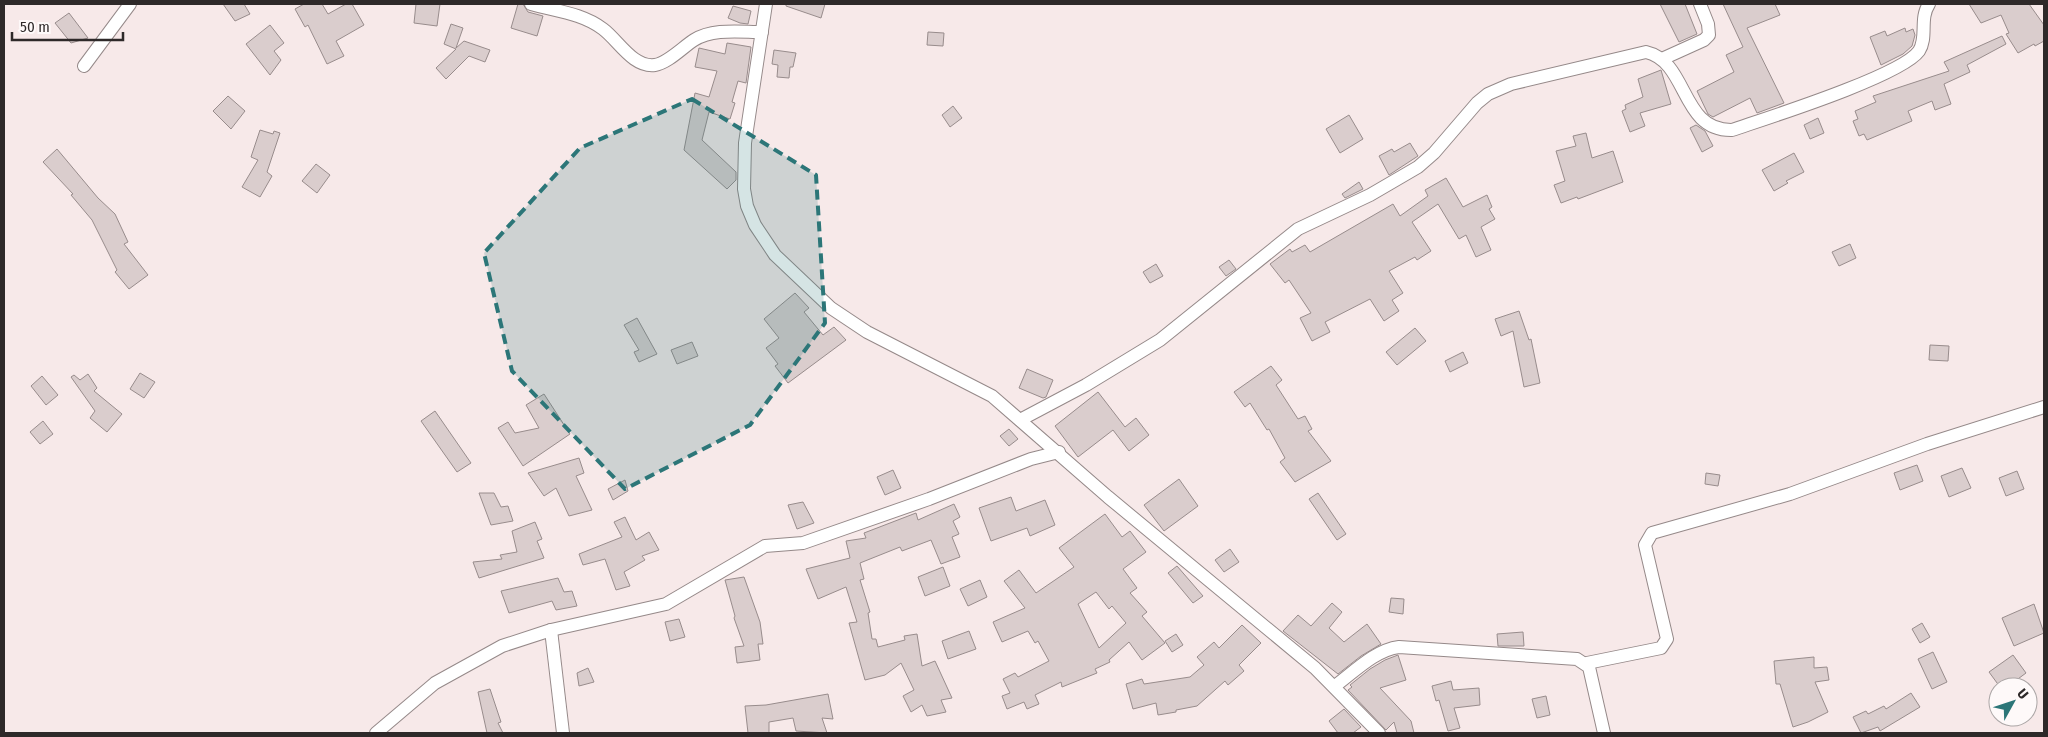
<svg xmlns="http://www.w3.org/2000/svg" width="2048" height="737" viewBox="0 0 2048 737" font-family="'Fira Sans Condensed',sans-serif">
<style>
.building{fill:#dacdcd;stroke:#988c8c;fill-rule:evenodd}
.lines{fill:none;stroke-linecap:round;stroke-linejoin:round}
.street-casing{stroke:#958989;stroke-width:14}
.street{stroke:#fff;stroke-width:12}
.marked{fill:#2c7678;fill-opacity:0.2;stroke:#2c7678;stroke-width:4;stroke-dasharray:10 6;stroke-linejoin:round}
</style>
<rect width="100%" height="100%" fill="#f7e9e9"/>
<!-- building -->
<g class="building">
<path d="M223,4H244L250,14L235,21Z"/>
<path d="M304,4H322L328,14L346,4H352L364,25L336,41L344,56L327,64L308,25L305,27L295,9Z"/>
<path d="M416,4H440L437,26L414,23Z"/>
<path d="M518,4H523L528,12L543,16L537,36L511,28Z"/>
<path d="M786,4H825L821,18L786,6Z"/>
<path d="M1660,4H1685L1697,34L1679,42Z"/>
<path d="M1723,4H1775L1780,15L1747,28L1784,103L1757,113L1750,98L1713,117L1708,114L1697,91L1734,72L1726,55L1743,47Z"/>
<path d="M1969,4H2029L2044,25V41L2035,46L2034,44L2018,53L2006,34L2009,33L2001,15L1981,23Z"/>
<path d="M733,6L751,11L748,24L740,23L728,18Z"/>
<path d="M69,13L88,38L71,43L55,23Z"/>
<path d="M451,24L463,28L456,48L464,41L490,50L485,62L469,56L446,79L436,68L456,49L444,44Z"/>
<path d="M270,25L284,43L274,51L281,60L270,75L246,44Z"/>
<path d="M1905,28L1906,32L1913,29L1915,35L1912,46L1903,54L1881,65L1870,37L1885,31L1887,36Z"/>
<path d="M928,32L944,33L943,46L927,45Z"/>
<path d="M2002,36L2006,44L1967,65L1970,72L1944,84L1951,104L1935,110L1932,101L1908,111L1912,121L1867,140L1864,134L1859,136L1853,121L1858,119L1855,111L1876,102L1873,96L1949,71L1944,62Z"/>
<path d="M727,43L751,47L746,83L738,81L732,102L735,103L730,119L709,112L702,140L736,172V180L727,189L684,150L695,93L709,97L717,71L695,67L699,48L725,54Z"/>
<path d="M774,50L796,53L793,67H790L789,78L777,77L778,65L772,64Z"/>
<path d="M1661,70L1671,104L1640,113L1645,126L1630,132L1622,111L1626,109L1625,105L1643,97L1638,79Z"/>
<path d="M228,96L245,111L231,129L213,111Z"/>
<path d="M953,106L962,118L950,127L942,115Z"/>
<path d="M1349,115L1363,139L1340,153L1326,129Z"/>
<path d="M1818,118L1824,133L1810,139L1804,125Z"/>
<path d="M1696,125L1705,131L1713,146L1702,152L1690,128Z"/>
<path d="M260,130L273,134L274,131L280,133L267,172L272,176L260,197L242,187L258,160L251,157Z"/>
<path d="M1586,133L1592,158L1613,151L1623,182L1578,199L1577,197L1561,203L1554,185L1565,181L1556,151L1576,146L1573,136Z"/>
<path d="M1410,143L1418,156L1389,175L1379,156L1392,149L1394,152Z"/>
<path d="M57,149L98,198L115,214L128,242L124,244L148,275L129,289L115,272L117,270L92,220L71,195L73,194L43,162Z"/>
<path d="M1794,153L1804,172L1786,181L1788,183L1774,191L1762,170Z"/>
<path d="M316,164L330,175L317,193L302,181Z"/>
<path d="M1446,178L1463,207L1487,195L1492,207L1489,209L1495,219L1481,227L1491,250L1476,257L1466,235L1459,239L1438,204L1412,222L1431,251L1417,260L1415,257L1389,271L1403,293L1392,300L1399,311L1384,321L1370,299L1325,322L1330,332L1312,341L1300,318L1311,313L1289,280L1285,283L1270,264L1290,249L1292,252L1305,245L1310,252L1393,204L1400,216L1428,196L1425,190Z"/>
<path d="M1359,182L1363,189L1345,198L1342,194Z"/>
<path d="M1850,244L1856,258L1839,266L1832,252Z"/>
<path d="M1229,260L1236,269L1226,276L1219,267Z"/>
<path d="M1156,264L1163,276L1150,283L1143,272Z"/>
<path d="M795,293L809,308L804,312L823,335L834,327L846,340L788,383L775,366L778,364L766,348L779,338L764,319Z"/>
<path d="M1519,311L1529,340L1531,339L1540,383L1524,387L1513,331L1501,336L1495,319Z"/>
<path d="M637,318L657,354L639,362L634,352L639,350L624,325Z"/>
<path d="M1415,328L1426,341L1397,365L1386,352Z"/>
<path d="M692,342L698,356L677,364L671,350Z"/>
<path d="M1930,345L1949,346L1948,361L1929,360Z"/>
<path d="M1463,352L1468,363L1450,372L1445,361Z"/>
<path d="M1271,366L1282,380L1276,385L1298,419L1305,416L1312,429L1308,431L1331,461L1295,482L1280,462L1285,458L1269,429L1267,430L1250,403L1245,407L1234,392Z"/>
<path d="M1027,369L1053,380L1046,397L1043,398L1019,388Z"/>
<path d="M140,373L155,382L144,398L130,389Z"/>
<path d="M88,374L97,388L94,391L122,414L107,432L90,418L95,411L71,377L74,375L80,380Z"/>
<path d="M42,376L58,395L46,405L31,386Z"/>
<path d="M1098,392L1125,427L1136,418L1149,435L1129,451L1113,430L1078,457L1055,426Z"/>
<path d="M544,394L570,434L523,466L498,428L508,422L515,433L539,428L526,405Z"/>
<path d="M435,411L471,463L457,472L421,421Z"/>
<path d="M43,421L53,434L40,444L30,432Z"/>
<path d="M1009,429L1018,439L1009,446L1000,436Z"/>
<path d="M579,458L584,473L576,476L592,510L569,516L556,488L544,496L528,473Z"/>
<path d="M1917,465L1923,481L1900,490L1894,473Z"/>
<path d="M1962,468L1971,488L1949,497L1941,476Z"/>
<path d="M893,470L901,488L885,495L877,477Z"/>
<path d="M2017,471L2024,489L2006,496L1999,478Z"/>
<path d="M1706,473L1720,475L1718,486L1705,484Z"/>
<path d="M1179,479L1198,506L1164,531L1144,505Z"/>
<path d="M625,480L628,491L613,500L608,489Z"/>
<path d="M479,493H494L501,507L508,506L513,521L491,525Z"/>
<path d="M1318,493L1346,534L1337,540L1309,499Z"/>
<path d="M1011,497L1016,511L1045,500L1055,525L1030,536L1027,528L991,541L979,508Z"/>
<path d="M803,502L814,523L797,529L788,505Z"/>
<path d="M954,504L960,517L953,521L959,534L952,537L960,557L941,564L931,540L902,551L900,547L860,563L864,579L860,580L870,612L868,613L872,639H876L878,647L905,640L904,636L917,634L922,666L935,661L952,698L941,700L946,712L927,716L922,705L911,712L903,696L914,690L901,663L885,675L865,680L849,623L857,622L846,587L818,599L806,569L850,558L846,541L866,538L864,533L916,513L918,520Z"/>
<path d="M1105,514L1122,537L1130,531L1146,552L1123,569L1137,588L1130,593L1147,612L1142,616L1165,643L1142,660L1129,642L1109,660L1110,662L1095,669L1097,673L1062,687L1061,682L1035,695L1039,704L1027,709L1024,702L1007,709L1002,696L1010,693L1003,679L1015,673L1018,677L1049,661L1038,641L1035,643L1028,631L1002,642L993,622L1025,608L1004,581L1019,570L1036,593L1074,567L1059,548ZM1096,592L1109,609L1112,606L1126,623L1099,648L1078,604Z"/>
<path d="M625,517L636,540L649,532L659,550L642,556L645,560L624,572L630,586L616,590L605,559L583,565L579,554L622,537L614,522Z"/>
<path d="M535,522L542,539L537,541L544,558L479,578L473,562L502,559L500,555L517,552L512,531Z"/>
<path d="M1230,549L1239,562L1224,572L1215,560Z"/>
<path d="M1177,566L1203,596L1193,603L1168,573Z"/>
<path d="M943,567L950,586L925,596L918,577Z"/>
<path d="M744,577L760,622L763,644H758L760,660L737,663L735,647L744,646L734,618L735,616L725,580Z"/>
<path d="M558,578L564,592L572,591L577,606L556,610L552,601L509,613L501,591Z"/>
<path d="M980,580L987,597L968,606L960,589Z"/>
<path d="M1391,598L1404,599L1403,614L1389,612Z"/>
<path d="M1332,603L1342,612L1329,628L1344,642L1367,624L1381,644L1361,656L1338,674L1283,631L1298,615L1311,626Z"/>
<path d="M2034,604L2044,633L2014,646L2002,618Z"/>
<path d="M679,619L685,637L670,641L665,622Z"/>
<path d="M1922,623L1930,637L1920,643L1912,629Z"/>
<path d="M1242,625L1261,643L1239,665L1244,671L1228,685L1225,681L1197,706L1176,710V712L1158,715L1156,703L1133,709L1126,684L1142,679L1144,684L1190,677L1204,665L1197,657L1214,642L1219,648Z"/>
<path d="M969,631L976,649L948,659L942,641Z"/>
<path d="M1523,632L1524,646H1498L1497,634Z"/>
<path d="M1176,634L1183,645L1172,652L1165,641Z"/>
<path d="M1933,652L1947,682L1932,689L1918,659Z"/>
<path d="M1398,655L1406,680L1380,688L1411,721L1414,733H1397L1394,722L1386,730L1348,690L1352,687L1350,685L1370,669L1385,660Z"/>
<path d="M2013,655L2026,673L2007,687H2000L1989,672Z"/>
<path d="M1814,657V668L1827,667L1829,680L1815,682L1828,712L1808,722L1793,727L1780,684H1776L1774,661Z"/>
<path d="M588,668L594,682L579,686L577,673Z"/>
<path d="M1451,681L1453,690L1479,688L1480,705L1454,708L1460,728L1448,731L1439,700L1436,701L1432,686Z"/>
<path d="M490,689L501,722L498,723L503,733H487L478,692Z"/>
<path d="M1911,693L1920,707L1880,731L1878,727L1861,733L1853,717L1866,711L1868,714L1884,706L1886,709Z"/>
<path d="M828,694L833,719L822,718L827,733L796,731L793,718L769,722V733H748L745,706L766,705Z"/>
<path d="M1546,696L1550,715L1537,718L1532,699Z"/>
<path d="M1344,709L1361,727L1353,733H1338L1329,721Z"/>
</g>
<g class="lines">
<!-- street casing -->
<g class="street-casing">
<g id="street">
<path d="M531,4C555,11 582,13 603,29C618,40 633,68 655,65C668,63 683,47 694,40C713,28 740,32 762,32"/>
<path d="M766,4L745,143L744,189L747,206L755,225L775,255L831,308L867,332L992,396L1108,497L1315,668L1379,733"/>
<path d="M1662,59L1704,40L1709,35L1708,24L1700,4"/>
<path d="M84,66L130,4"/>
<path d="M1020,420L1086,385L1160,340L1298,229L1370,195L1418,167L1434,153L1477,103L1488,94L1511,84L1646,52C1689,62 1680,131 1732,130C1767,118 1901,76 1919,51C1928,37 1919,19 1929,4"/>
<path d="M551,630L563,733"/>
<path d="M1587,663L1661,648L1667,639L1645,545L1652,533L1790,494L1927,444L2044,407"/>
<path d="M1335,686C1354,672 1375,650 1399,647L1577,659L1589,667L1604,733"/>
<path d="M376,733L435,683L502,646L551,630L666,604L765,546L803,543L929,499L1031,459L1059,452"/>
</g>
</g>
<!-- street -->
<use href="#street" class="street"/>
</g>
<!-- marked area -->
<path class="marked" d="M692,99L816,175L825,323L750,425L625,489L512,371L484,253L580,148Z"/>
<!-- border -->
<rect width="2048" height="737" fill="none" stroke="#2e2929" stroke-width="10"/>
<!-- north arrow -->
<g transform="translate(2013 702) rotate(50)"><circle r="24" fill="#fef9f9" stroke="#aba6a6"/>
<path d="M0-4L9 19L0 12L-9 19Z" fill="#2c7678"/>
<text y="-8" font-size="14" font-weight="bold" text-anchor="middle" fill="#2e2929">U</text>
</g>
<!-- scale -->
<path d="M12 32v8h111v-8" fill="none" stroke="#2e2929" stroke-width="2.5"/>
<text x="20" y="32" font-size="15" fill="#2e2929" stroke="#fef9f9" stroke-width="4" paint-order="stroke">50 m</text>
</svg>
